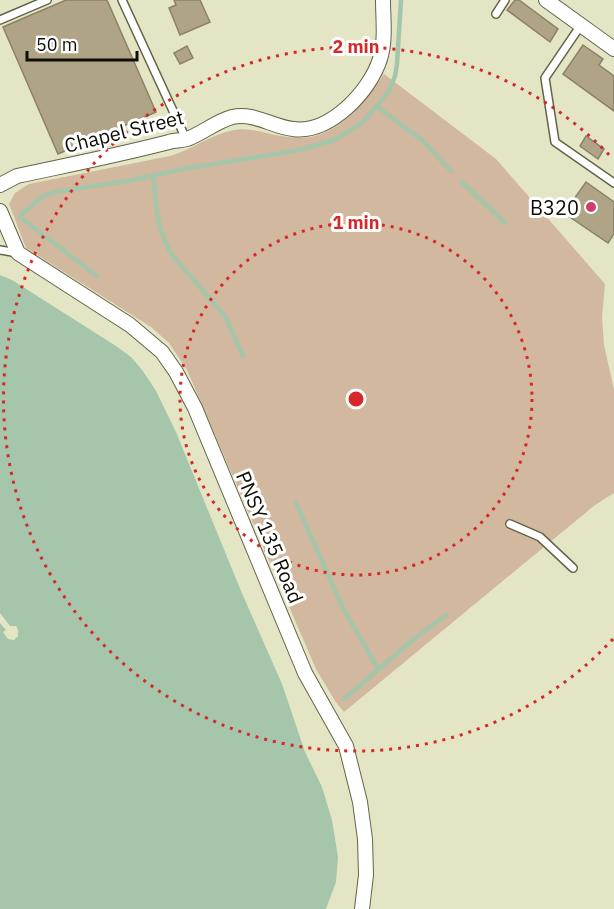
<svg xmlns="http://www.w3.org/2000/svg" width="614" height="909" viewBox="0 0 614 909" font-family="'IBM Plex Sans',sans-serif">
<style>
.green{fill:#d1b89e}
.water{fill:#a5c6aa}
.pier{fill:#e4e5c5}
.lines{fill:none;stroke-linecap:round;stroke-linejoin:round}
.stream{stroke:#a5c6aa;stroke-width:4.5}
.building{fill:#b0a487;stroke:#8d8165;stroke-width:1.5}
.lane-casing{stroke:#636447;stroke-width:10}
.street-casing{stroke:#636447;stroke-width:16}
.lane{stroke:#fff;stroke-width:7}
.street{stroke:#fff;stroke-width:14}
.ring{fill:none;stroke:#d62828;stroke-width:3;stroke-dasharray:3 6}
.poi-dot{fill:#cd3f69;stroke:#fff;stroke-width:2}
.labels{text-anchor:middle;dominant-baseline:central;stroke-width:6;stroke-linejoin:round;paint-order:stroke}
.street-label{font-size:20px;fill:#0e0e04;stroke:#fff}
.poi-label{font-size:20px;fill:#0e0e04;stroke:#fff;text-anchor:end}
.centre{fill:#d62828;stroke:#fff;stroke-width:3}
.ring-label{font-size:18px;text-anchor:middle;font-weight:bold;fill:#d62828;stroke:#fff;stroke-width:6;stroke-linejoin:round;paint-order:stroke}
</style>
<rect width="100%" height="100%" fill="#e4e5c5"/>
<!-- green -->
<path class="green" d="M384,74L496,159L605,284L602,317L604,345L614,390V493L595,505L344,712L335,701L316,669L187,370L169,343L151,327L26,248L9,204L15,193L29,184L170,156C192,150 211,134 234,130C249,127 265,133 280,136C287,137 295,138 303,138C338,136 366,101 384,74Z"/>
<!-- water -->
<path class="water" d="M0,275L12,280L116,346L131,357L143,371L156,391L176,432L241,591L282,684L305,752L322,787L332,820L338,857L336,882L326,909H0Z"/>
<!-- pier -->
<path class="pier" d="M0,613L10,626H16L18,630V636L14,640L8,639L3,632L6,630L0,623Z"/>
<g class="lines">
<!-- stream -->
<g class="stream">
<path d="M376,106L422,140L451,171"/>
<path d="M153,176C156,204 157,233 173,256L225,316L243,356"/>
<path d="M462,182L505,223"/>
<path d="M97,276L20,217L22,214L43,196L54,192L127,181L184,169L300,150L334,140L362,123L389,91L395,76L397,64L401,0"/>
<path d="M296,503L343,608L378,669"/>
<path d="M344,699L415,638L446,615"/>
</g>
</g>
<!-- building -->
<g class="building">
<path d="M66,0H107L156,112L58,154L3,27Z"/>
<path d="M174,0H200L210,22L180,35L169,8L176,5Z"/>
<path d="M515,0H519L558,29L550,42L507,10Z"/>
<path d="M583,45L603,59L599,65L614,76V111L563,74Z"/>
<path d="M187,46L193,58L180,64L174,53Z"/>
<path d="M586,136L604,149L598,159L580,146Z"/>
<path d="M586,182L614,202V234L608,243L564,213Z"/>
</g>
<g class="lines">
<!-- lane casing -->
<g class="lane-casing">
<g id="lane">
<path d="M122,0L186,139"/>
<path d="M496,14L505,0"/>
<path d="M0,20L47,0"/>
<path d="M581,25L545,78L555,142L614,183"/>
<path d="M0,250L18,253"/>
<path d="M510,524L540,537L573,568"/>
</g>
</g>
<!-- street casing -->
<g class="street-casing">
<g id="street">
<path d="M546,0L614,49"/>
<path d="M0,185L17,176C68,165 119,155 169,142C174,140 181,141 187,139C203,133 215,122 232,117C255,112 272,127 293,129C330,134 370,91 380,59C386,40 383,19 383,0"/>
<path d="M0,211L18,253L130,325L162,352L176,372L195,408L305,673L346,746L360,802L365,839L366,875L362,909"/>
</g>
</g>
<!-- lane -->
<use href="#lane" class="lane"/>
<!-- street -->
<use href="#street" class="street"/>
</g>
<!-- distance rings -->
<g class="ring">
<circle cx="356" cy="399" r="176"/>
<path d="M613 639A352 352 0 1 1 613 159"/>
</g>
<!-- markers -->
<circle class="poi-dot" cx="591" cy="207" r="6"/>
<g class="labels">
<!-- street labels -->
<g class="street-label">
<text transform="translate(124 131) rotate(-14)">Chapel Street</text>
<text transform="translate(270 537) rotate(67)">PNSY 135 Road</text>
</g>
<!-- poi labels -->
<g class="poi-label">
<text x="579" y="207">B320</text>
</g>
</g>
<circle cx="356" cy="399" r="9" class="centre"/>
<g class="ring-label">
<text x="356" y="53">2 min</text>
<text x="356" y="229">1 min</text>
</g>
<!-- scale -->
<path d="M27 51v9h110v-9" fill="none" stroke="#0e0e04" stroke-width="3"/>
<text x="36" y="51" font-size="18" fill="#0e0e04" stroke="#ffffff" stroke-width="4.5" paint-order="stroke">50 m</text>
</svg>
